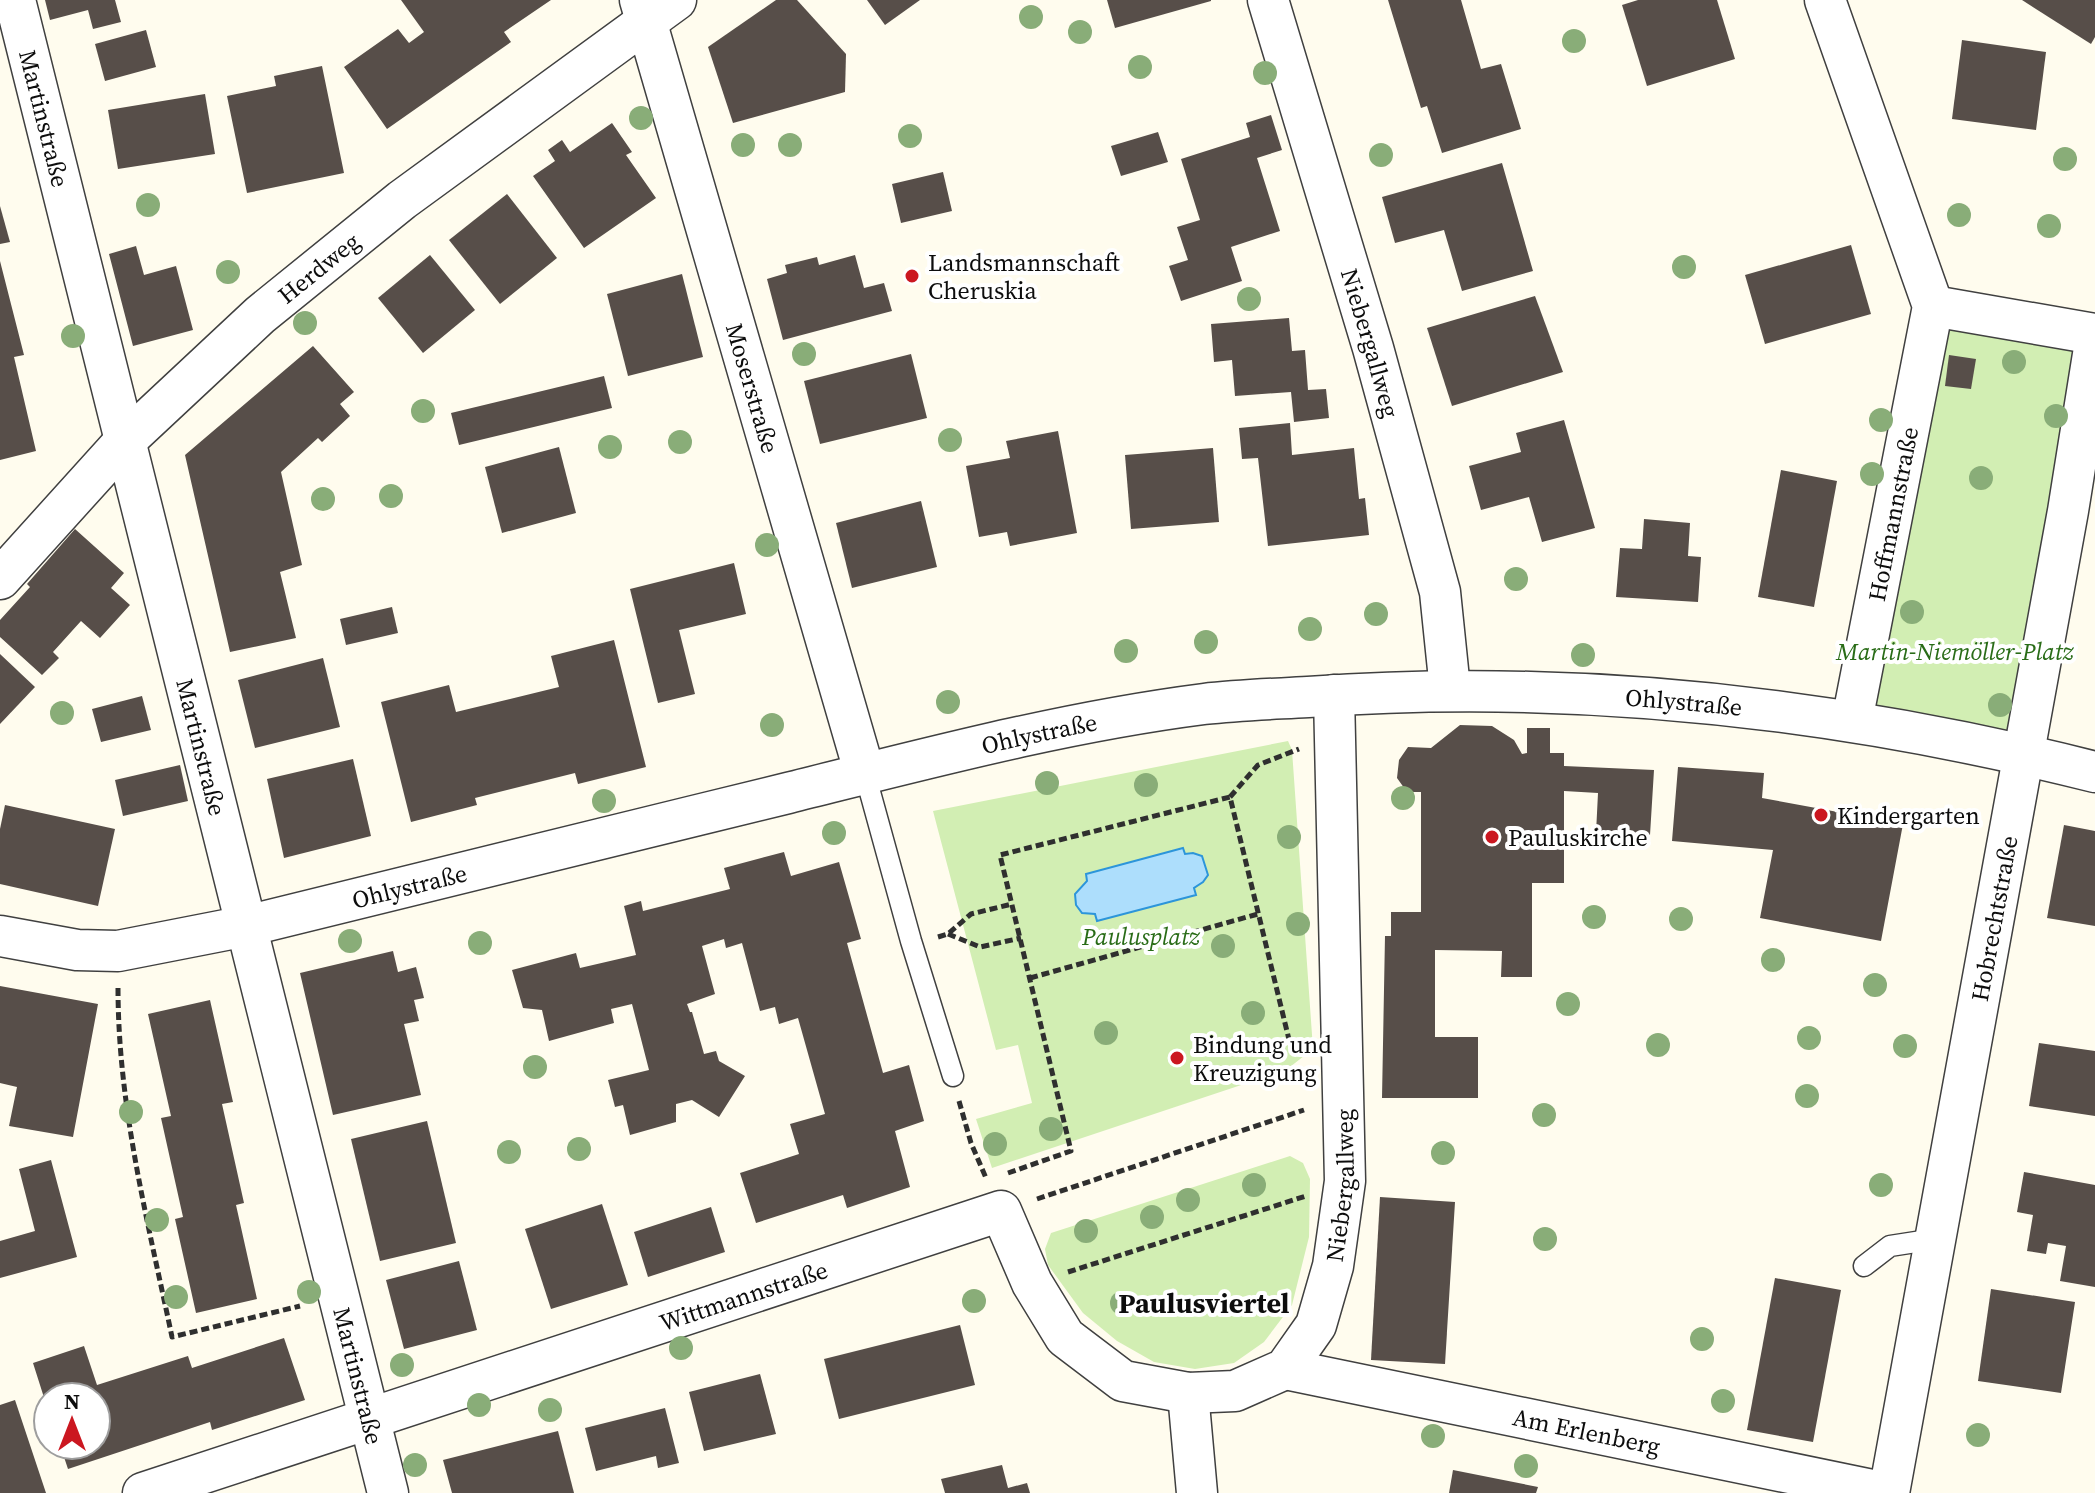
<svg xmlns="http://www.w3.org/2000/svg" width="2095" height="1493" viewBox="0 0 2095 1493" font-family="'Source Serif 4',serif">
<style>
.green{fill:#d2eeb3}
.water{fill:#addefc;stroke:#2c95da;stroke-width:2}
.building{fill:#574e49}
.lines{fill:none;stroke-linecap:round;stroke-linejoin:round}
.service-casing{stroke:#404040;stroke-width:23}
.minor-casing{stroke:#404040;stroke-width:43}
.path{stroke:#2f2f2f;stroke-width:5;stroke-dasharray:8 4;stroke-linecap:butt}
.service{stroke:#fff;stroke-width:20}
.minor{stroke:#fff;stroke-width:40}
.tree{fill:#89ad78}
.poi-dot{fill:#cb1720;stroke:#fff;stroke-width:3}
.labels{text-anchor:middle;dominant-baseline:central;stroke-width:8;stroke-linejoin:round;paint-order:stroke}
.street-label{font-size:24px;fill:#0d0d0d;stroke:#fff}
.poi-label{font-size:24px;fill:#0d0d0d;stroke:#fff;text-anchor:start}
.park-label{font-size:24px;font-style:italic;fill:#296c17;stroke:#fff}
.quarter-label{font-size:28px;font-weight:bold;fill:#0d0d0d;stroke:#fff}
</style>
<rect width="100%" height="100%" fill="#fffcee"/>
<!-- green -->
<g class="green">
<path d="M1933,306L2095,334L2023,754L1852,721Z"/>
<path d="M1288,741L1292,750L1313,1049L1286,1070L992,1168L976,1119L1032,1103L1018,1045L996,1050L933,811Z"/>
<path d="M1290,1156L1303,1163L1310,1179L1309,1237L1292,1305L1264,1342L1234,1363L1195,1369L1154,1362L1117,1341L1083,1313L1048,1265L1045,1249L1051,1233Z"/>
</g>
<!-- water -->
<path class="water" d="M1183,848L1185,854L1193,853L1202,856L1208,875L1203,882L1194,888L1196,895L1097,921L1095,914L1082,913L1076,905L1075,894L1087,881L1086,874Z"/>
<!-- building -->
<g class="building">
<path d="M45,0H115L121,22L93,29L88,10L50,20Z"/>
<path d="M401,0H551L504,32L511,42L387,129L344,67L398,29L409,43L424,32Z"/>
<path d="M776,0H797L846,54L845,92L733,123L708,47Z"/>
<path d="M867,0H920L885,25Z"/>
<path d="M1107,0H1211V1L1115,28Z"/>
<path d="M1388,0H1461L1481,69L1501,64L1521,129L1442,153L1427,106L1421,108Z"/>
<path d="M1638,0H1717L1735,59L1647,86L1622,5Z"/>
<path d="M2022,0H2095V37L2091,44Z"/>
<path d="M146,30L156,67L105,81L95,44Z"/>
<path d="M1962,40L2046,52L2036,130L1952,119Z"/>
<path d="M322,66L344,173L247,193L227,96L276,86L274,76Z"/>
<path d="M205,94L215,154L118,169L108,110Z"/>
<path d="M1271,115L1282,150L1257,158L1280,231L1231,247L1242,281L1181,301L1169,266L1188,260L1177,227L1200,220L1181,159L1250,137L1246,123Z"/>
<path d="M612,123L632,152L626,155L656,198L584,248L533,176L555,161L548,150L562,140L570,152Z"/>
<path d="M1158,132L1168,162L1121,176L1111,146Z"/>
<path d="M1502,163L1533,271L1462,291L1444,230L1395,243L1382,197Z"/>
<path d="M943,172L952,211L901,223L892,184Z"/>
<path d="M507,194L557,258L500,304L449,240Z"/>
<path d="M0,206L10,242L0,244Z"/>
<path d="M1851,245L1871,314L1765,344L1745,275Z"/>
<path d="M136,246L144,275L176,266L193,330L133,346L109,254Z"/>
<path d="M430,255L475,310L423,353L378,298Z"/>
<path d="M855,255L864,288L884,283L892,311L783,340L767,279L787,273L785,265L817,257L819,265Z"/>
<path d="M0,261L24,355L14,357L36,451L0,460Z"/>
<path d="M682,274L703,357L628,376L607,294Z"/>
<path d="M1535,296L1563,372L1452,406L1427,328Z"/>
<path d="M1289,318L1292,351L1305,350L1308,390L1326,389L1329,418L1294,422L1291,392L1235,396L1232,360L1214,362L1211,324Z"/>
<path d="M313,346L354,392L340,404L350,416L322,442L318,438L281,472L302,565L280,572L296,638L230,652L185,455Z"/>
<path d="M911,354L927,418L820,444L804,381Z"/>
<path d="M1949,355L1976,359L1971,389L1945,386Z"/>
<path d="M604,376L612,408L459,445L451,413Z"/>
<path d="M1564,420L1595,528L1542,542L1529,497L1481,510L1469,466L1521,452L1516,433Z"/>
<path d="M1290,423L1292,455L1354,448L1359,499L1365,498L1369,535L1268,546L1258,458L1242,459L1239,428Z"/>
<path d="M1058,431L1077,533L1010,546L1007,532L979,537L966,466L1010,458L1006,441Z"/>
<path d="M559,447L576,513L502,533L485,467Z"/>
<path d="M1213,448L1219,522L1131,529L1125,455Z"/>
<path d="M1781,470L1837,481L1814,607L1758,597Z"/>
<path d="M921,501L937,567L852,588L836,523Z"/>
<path d="M1644,519L1690,523L1688,556L1701,557L1698,602L1616,597L1620,548L1642,549Z"/>
<path d="M75,529L124,573L111,588L130,605L100,638L81,621L53,652L59,658L42,675L0,637V620L30,587L27,584Z"/>
<path d="M734,563L746,614L679,630L695,694L658,703L630,589Z"/>
<path d="M392,607L398,633L346,645L340,619Z"/>
<path d="M614,640L646,767L578,784L575,773L475,798L477,805L411,822L381,702L449,685L456,712L559,687L551,656Z"/>
<path d="M0,654L35,687L0,724Z"/>
<path d="M323,658L340,727L255,748L238,680Z"/>
<path d="M142,696L151,730L101,742L92,709Z"/>
<path d="M1460,725L1492,726L1514,740L1522,754L1527,753V728H1550V753H1564V766L1654,770L1650,835L1596,833L1598,793L1564,791V883H1532V977H1501L1502,951L1435,950V1037H1478V1098H1382L1385,936H1391V912H1421V792H1407L1397,778L1399,760L1408,747L1431,748Z"/>
<path d="M353,759L371,836L284,858L267,779Z"/>
<path d="M180,765L188,801L123,816L115,780Z"/>
<path d="M1678,767L1764,773L1762,798L1903,824L1881,941L1760,918L1773,850L1672,841Z"/>
<path d="M5,805L115,829L98,906L0,884V829Z"/>
<path d="M2064,825L2095,831V926L2047,918Z"/>
<path d="M784,852L791,876L839,862L861,939L847,943L883,1073L909,1065L924,1121L895,1131L910,1187L847,1208L843,1195L756,1223L740,1173L799,1154L790,1124L825,1114L798,1018L779,1024L775,1007L760,1011L742,943L726,948L724,939L702,946L715,994L687,1004L690,1012H692L704,1054L716,1051L719,1061L745,1076L719,1117L692,1100L676,1104V1122L630,1135L623,1105L615,1107L608,1080L649,1070L632,1004L611,1009L614,1023L549,1041L542,1010L523,1008L512,970L576,953L580,968L636,955L624,906L641,901L643,911L730,889L724,868Z"/>
<path d="M393,951L398,972L416,967L424,998L414,1000L419,1021L404,1024L421,1095L333,1115L300,973Z"/>
<path d="M0,986L98,1004L73,1137L9,1126L17,1087L0,1083Z"/>
<path d="M210,1000L233,1102L222,1104L244,1203L236,1205L257,1299L196,1313L175,1219L183,1217L161,1118L171,1116L148,1014Z"/>
<path d="M2039,1043L2095,1051V1116L2029,1106Z"/>
<path d="M427,1121L456,1243L380,1261L351,1139Z"/>
<path d="M51,1160L77,1257L0,1278V1241L35,1231L19,1169Z"/>
<path d="M2024,1172L2095,1185V1287L2060,1281L2066,1246L2048,1243L2046,1254L2027,1251L2033,1215L2017,1212Z"/>
<path d="M1380,1197L1455,1202L1445,1364L1371,1360Z"/>
<path d="M602,1204L628,1285L551,1309L525,1229Z"/>
<path d="M711,1207L725,1252L648,1277L634,1232Z"/>
<path d="M459,1261L477,1330L404,1349L386,1280Z"/>
<path d="M1775,1278L1841,1290L1813,1442L1747,1430Z"/>
<path d="M1991,1289L2075,1302L2061,1393L1978,1381Z"/>
<path d="M960,1325L975,1385L839,1419L824,1359Z"/>
<path d="M284,1338L305,1400L212,1430L210,1422L68,1469L60,1445H96V1397H48L47,1407L33,1363L84,1346L97,1385L188,1356L192,1368Z"/>
<path d="M760,1374L776,1434L704,1451L689,1392Z"/>
<path d="M15,1400L46,1493H0V1405Z"/>
<path d="M665,1408L679,1463L658,1468L656,1456L596,1471L585,1428Z"/>
<path d="M558,1431L574,1493H452L443,1460Z"/>
<path d="M1002,1465L1008,1488L1027,1483L1030,1493H945L941,1479Z"/>
<path d="M1453,1470L1538,1487L1536,1493H1449Z"/>
</g>
<g class="lines">
<!-- service casing -->
<g class="service-casing">
<g id="service">
<path d="M865,774L911,941L953,1076"/>
<path d="M1864,1266L1890,1246L1935,1239"/>
</g>
</g>
<!-- minor casing -->
<g class="minor-casing">
<g id="minor">
<path id="s1" d="M15,0L388,1493"/>
<path id="s2" d="M640,0L865,774"/>
<path id="s3" d="M1268,0L1373,348L1440,592L1450,689"/>
<path d="M1825,0L1933,306L1852,721"/>
<path d="M1933,306L2095,334"/>
<path id="s4" d="M0,579L123,443L260,315L402,200L676,0"/>
<path id="s5" d="M0,936L77,950L118,951L246,926C426,882 607,837 788,793C925,759 1063,722 1204,704C1238,700 1273,699 1308,697C1573,678 1837,707 2095,772"/>
<path id="s6" d="M1285,1369L1887,1493"/>
<path d="M1188,1393L1197,1493"/>
<path id="s7" d="M143,1493L1001,1211L1032,1283L1065,1337L1123,1381L1188,1393L1235,1391L1285,1369L1316,1325L1333,1266L1345,1181L1334,695"/>
<path id="s8" d="M1889,1493L2068,511L2095,342"/>
</g>
</g>
<!-- path -->
<g class="path">
<path d="M1230,797L1258,765L1299,749"/>
<path d="M948,934L980,947L1021,938"/>
<path d="M938,937L948,934L971,914L1012,904"/>
<path d="M1030,978L1258,914"/>
<path d="M118,988C118,1107 148,1222 172,1337L300,1306"/>
<path d="M959,1101L971,1143L986,1178"/>
<path d="M1008,1173L1071,1151L1000,855L1230,797L1293,1056"/>
<path d="M1037,1199L1304,1110"/>
<path d="M1068,1272L1306,1196"/>
</g>
<!-- service -->
<use href="#service" class="service"/>
<!-- minor -->
<use href="#minor" class="minor"/>
</g>
<!-- trees -->
<g class="tree">
<circle cx="1031" cy="17" r="12"/>
<circle cx="1080" cy="32" r="12"/>
<circle cx="1574" cy="41" r="12"/>
<circle cx="1140" cy="67" r="12"/>
<circle cx="1265" cy="73" r="12"/>
<circle cx="641" cy="118" r="12"/>
<circle cx="910" cy="136" r="12"/>
<circle cx="743" cy="145" r="12"/>
<circle cx="790" cy="145" r="12"/>
<circle cx="1381" cy="155" r="12"/>
<circle cx="2065" cy="159" r="12"/>
<circle cx="148" cy="205" r="12"/>
<circle cx="1959" cy="215" r="12"/>
<circle cx="2049" cy="226" r="12"/>
<circle cx="1684" cy="267" r="12"/>
<circle cx="228" cy="272" r="12"/>
<circle cx="1249" cy="299" r="12"/>
<circle cx="305" cy="323" r="12"/>
<circle cx="73" cy="336" r="12"/>
<circle cx="804" cy="354" r="12"/>
<circle cx="2014" cy="362" r="12"/>
<circle cx="423" cy="411" r="12"/>
<circle cx="2056" cy="416" r="12"/>
<circle cx="1881" cy="420" r="12"/>
<circle cx="950" cy="440" r="12"/>
<circle cx="680" cy="442" r="12"/>
<circle cx="610" cy="447" r="12"/>
<circle cx="1872" cy="474" r="12"/>
<circle cx="1981" cy="478" r="12"/>
<circle cx="391" cy="496" r="12"/>
<circle cx="323" cy="499" r="12"/>
<circle cx="767" cy="545" r="12"/>
<circle cx="1516" cy="579" r="12"/>
<circle cx="1912" cy="612" r="12"/>
<circle cx="1376" cy="614" r="12"/>
<circle cx="1310" cy="629" r="12"/>
<circle cx="1206" cy="642" r="12"/>
<circle cx="1126" cy="651" r="12"/>
<circle cx="1583" cy="655" r="12"/>
<circle cx="948" cy="702" r="12"/>
<circle cx="2000" cy="705" r="12"/>
<circle cx="62" cy="713" r="12"/>
<circle cx="772" cy="725" r="12"/>
<circle cx="1047" cy="783" r="12"/>
<circle cx="1146" cy="785" r="12"/>
<circle cx="1403" cy="798" r="12"/>
<circle cx="604" cy="801" r="12"/>
<circle cx="834" cy="833" r="12"/>
<circle cx="1289" cy="837" r="12"/>
<circle cx="1594" cy="917" r="12"/>
<circle cx="1681" cy="919" r="12"/>
<circle cx="1298" cy="924" r="12"/>
<circle cx="350" cy="941" r="12"/>
<circle cx="480" cy="943" r="12"/>
<circle cx="1223" cy="946" r="12"/>
<circle cx="1773" cy="960" r="12"/>
<circle cx="1875" cy="985" r="12"/>
<circle cx="1568" cy="1004" r="12"/>
<circle cx="1253" cy="1013" r="12"/>
<circle cx="1106" cy="1033" r="12"/>
<circle cx="1809" cy="1038" r="12"/>
<circle cx="1658" cy="1045" r="12"/>
<circle cx="1905" cy="1046" r="12"/>
<circle cx="535" cy="1067" r="12"/>
<circle cx="1807" cy="1096" r="12"/>
<circle cx="131" cy="1112" r="12"/>
<circle cx="1544" cy="1115" r="12"/>
<circle cx="1051" cy="1129" r="12"/>
<circle cx="995" cy="1144" r="12"/>
<circle cx="579" cy="1149" r="12"/>
<circle cx="509" cy="1152" r="12"/>
<circle cx="1443" cy="1153" r="12"/>
<circle cx="1254" cy="1185" r="12"/>
<circle cx="1881" cy="1185" r="12"/>
<circle cx="1188" cy="1200" r="12"/>
<circle cx="1152" cy="1217" r="12"/>
<circle cx="157" cy="1220" r="12"/>
<circle cx="1086" cy="1231" r="12"/>
<circle cx="1545" cy="1239" r="12"/>
<circle cx="309" cy="1292" r="12"/>
<circle cx="176" cy="1297" r="12"/>
<circle cx="974" cy="1301" r="12"/>
<circle cx="1122" cy="1303" r="12"/>
<circle cx="1702" cy="1339" r="12"/>
<circle cx="681" cy="1348" r="12"/>
<circle cx="402" cy="1365" r="12"/>
<circle cx="1723" cy="1401" r="12"/>
<circle cx="479" cy="1405" r="12"/>
<circle cx="550" cy="1410" r="12"/>
<circle cx="1978" cy="1435" r="12"/>
<circle cx="1433" cy="1436" r="12"/>
<circle cx="415" cy="1465" r="12"/>
<circle cx="1526" cy="1466" r="12"/>
</g>
<!-- markers -->
<g class="poi-dot">
<circle cx="912" cy="276" r="8"/>
<circle cx="1821" cy="815" r="8"/>
<circle cx="1492" cy="837" r="8"/>
<circle cx="1177" cy="1058" r="8"/>
</g>
<g class="labels">
<!-- street labels -->
<g class="street-label">
<text stroke="none"><textPath href="#s1" startOffset="122">Martinstraße</textPath></text>
<text stroke="none"><textPath href="#s4" startOffset="446">Herdweg</textPath></text>
<text stroke="none"><textPath href="#s3" startOffset="358">Niebergallweg</textPath></text>
<text stroke="none"><textPath href="#s2" startOffset="404">Moserstraße</textPath></text>
<text transform="translate(1893 514) rotate(-79)">Hoffmannstraße</text>
<text stroke="none"><textPath href="#s5" startOffset="1714">Ohlystraße</textPath></text>
<text stroke="none"><textPath href="#s5" startOffset="1066">Ohlystraße</textPath></text>
<text stroke="none"><textPath href="#s1" startOffset="770">Martinstraße</textPath></text>
<text stroke="none"><textPath href="#s5" startOffset="418">Ohlystraße</textPath></text>
<text stroke="none"><textPath href="#s8" startOffset="584">Hobrechtstraße</textPath></text>
<text stroke="none"><textPath href="#s7" startOffset="1482">Niebergallweg</textPath></text>
<text stroke="none"><textPath href="#s7" startOffset="632">Wittmannstraße</textPath></text>
<text stroke="none"><textPath href="#s1" startOffset="1418">Martinstraße</textPath></text>
<text stroke="none"><textPath href="#s6" startOffset="308">Am Erlenberg</textPath></text>
</g>
<!-- poi labels -->
<g class="poi-label">
<text x="928" y="262">Landsmannschaft<tspan x="928" dy="28">Cheruskia</tspan></text>
<text x="1837" y="815">Kindergarten</text>
<text x="1508" y="837">Pauluskirche</text>
<text x="1193" y="1044">Bindung und<tspan x="1193" dy="28">Kreuzigung</tspan></text>
</g>
<!-- park labels -->
<g class="park-label">
<text x="1955" y="651">Martin-Niemöller-Platz</text>
<text x="1141" y="936">Paulusplatz</text>
</g>
<!-- quarter labels -->
<g class="quarter-label">
<text x="1204" y="1303">Paulusviertel</text>
</g>
</g>
<!-- north arrow -->
<g transform="translate(72 1421)"><circle r="38" fill="#ffffff" stroke="#9e9e9e" stroke-width="2"/>
<path d="M0-6L14 30L0 20L-14 30Z" fill="#cb1720"/>
<text y="-12" font-size="22" font-weight="bold" text-anchor="middle" fill="#0d0d0d">N</text>
</g>
</svg>
